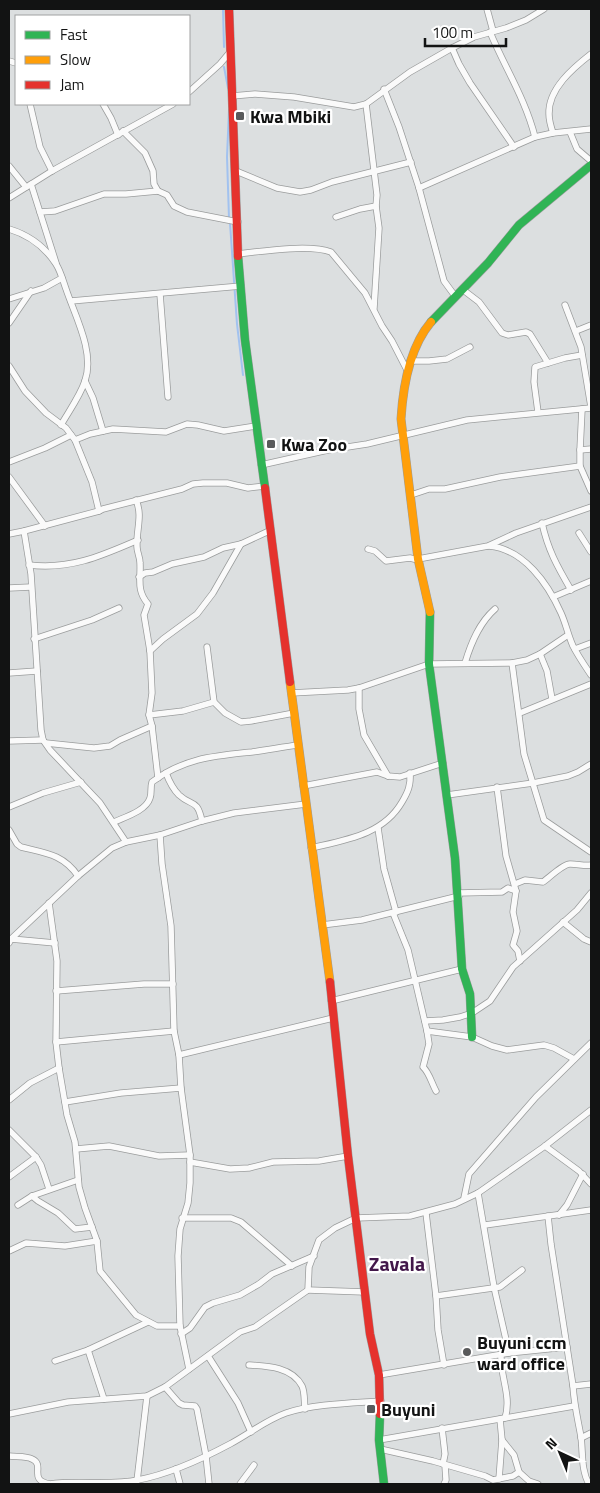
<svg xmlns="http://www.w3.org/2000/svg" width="600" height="1493" viewBox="0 0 600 1493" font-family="'Titillium Web',sans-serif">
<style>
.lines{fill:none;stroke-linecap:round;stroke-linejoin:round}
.stream{stroke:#a2c2ef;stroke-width:2}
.street-casing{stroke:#9a9c9c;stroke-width:7}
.fast-casing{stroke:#9a9c9c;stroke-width:9}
.slow-casing{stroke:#9a9c9c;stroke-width:9}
.jam-casing{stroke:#9a9c9c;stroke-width:9}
.street{stroke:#fafafa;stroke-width:5.5}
.fast{stroke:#30b455;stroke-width:8}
.slow{stroke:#ff9f0a;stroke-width:8}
.jam{stroke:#e5322d;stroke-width:8}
.poi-dot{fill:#595a5b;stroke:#fff;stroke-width:2}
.labels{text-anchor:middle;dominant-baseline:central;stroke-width:4.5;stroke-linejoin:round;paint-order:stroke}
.poi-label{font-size:18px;font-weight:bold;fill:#121313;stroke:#fff;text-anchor:start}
.quarter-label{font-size:20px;font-weight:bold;fill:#42174a;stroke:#fff}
</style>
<rect width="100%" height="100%" fill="#dcdfe0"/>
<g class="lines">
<!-- stream -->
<g class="stream">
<path d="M223,9L224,47"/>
<path d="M224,67L228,88"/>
<path d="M229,110L227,157L229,218"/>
<path d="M230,223L237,324L243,375"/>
</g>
<!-- street casing -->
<g class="street-casing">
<g id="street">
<path d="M487,9L493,31"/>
<path d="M490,32C505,68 525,98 535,137"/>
<path d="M452,48L459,64L470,83L514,147"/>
<path d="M9,61L16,63"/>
<path d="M384,89L399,127L419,188L444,281L455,296"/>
<path d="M189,92L220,64L230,52"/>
<path d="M232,96L255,94L294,97L354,107L366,104L410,72L452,48L474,37L506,28L526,20L544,9"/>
<path d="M30,104L40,147L52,171"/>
<path d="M103,104L111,118L118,135"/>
<path d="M366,104L377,195L376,206L379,228L374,308"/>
<path d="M123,131L145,153L153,171L154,184L158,191L167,195L174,206L187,212L238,222"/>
<path d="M570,132L577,149L591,161"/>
<path d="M553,133C551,127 549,120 549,114C548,89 573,68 591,54"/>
<path d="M9,166L26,187"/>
<path d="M236,171L277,188L300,192L311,190L332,182L411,162"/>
<path d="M31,184L56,263"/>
<path d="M419,188L535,137L553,133L591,129"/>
<path d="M9,198L52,171L173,104"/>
<path d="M40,212L55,211L104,194H126L158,191"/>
<path d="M336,217L360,209L376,206"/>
<path d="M9,229C29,235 45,247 56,264C61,272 63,281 66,289C75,316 95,352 85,381C80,396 69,411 61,425"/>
<path d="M238,254C262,251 310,244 331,252L365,293L382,326L392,341L408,372"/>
<path d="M462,289L479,302L502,333L508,335L526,332L530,334L548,363"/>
<path d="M160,294L168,397"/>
<path d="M9,299L44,288L62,278"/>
<path d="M71,301L241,286"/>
<path d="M565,305L581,347L591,407"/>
<path d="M9,323L31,291"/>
<path d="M576,331L591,325"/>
<path d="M411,361H429L447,359L470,347"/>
<path d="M9,366L25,391L46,413L66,428L75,440L92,482L99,511"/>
<path d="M85,381L93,398L103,431"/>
<path d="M582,409L580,450V466L591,491"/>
<path d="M538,412L534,382L535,367L565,358L582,355"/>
<path d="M75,440L90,434L113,429L166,432L187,424L198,425L224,431L256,426"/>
<path d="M580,450L591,449"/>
<path d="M9,462L45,448L71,435"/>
<path d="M261,465L328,450L367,444L467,420L591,408"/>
<path d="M9,477L45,526"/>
<path d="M411,495L429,489H445L500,477L580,466"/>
<path d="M136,500C143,516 136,530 137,547C137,552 140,557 140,563C141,579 136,590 148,604L144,615L150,651L152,693L149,715L152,726L158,778"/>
<path d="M542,523C548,550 557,566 571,590"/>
<path d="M24,531L31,574L41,730L43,740L50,750L100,803L126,842"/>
<path d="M579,533L591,552"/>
<path d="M9,534L24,531L99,511L103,509L182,489L193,484L203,483H227L248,488L265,486"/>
<path d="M489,546C524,549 548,584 561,613C566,624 568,635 573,646C578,656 585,666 591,675"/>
<path d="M368,549L375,551L386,561L410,558L418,560"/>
<path d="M418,559L488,546L516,533L591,507"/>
<path d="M29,565C70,570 101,556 138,540"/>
<path d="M139,577L145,573L153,572L172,564L204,557L223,548L241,544L269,531"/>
<path d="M9,588L31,587"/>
<path d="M553,597L591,581"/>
<path d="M34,639L92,620L119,608"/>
<path d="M207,647L214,702L225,713L241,722L251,721L294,713"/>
<path d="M575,649L591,643"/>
<path d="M150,651L163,639L197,614L213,593L241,544"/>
<path d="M540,654L547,671L552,699"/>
<path d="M465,663C471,643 479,623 495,609"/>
<path d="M512,663L524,754L544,820L591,852"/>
<path d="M9,673L37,671"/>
<path d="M359,688V709L364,735L388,776"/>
<path d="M291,693L348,690L359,688L429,664L512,663L527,660L540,654L568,635"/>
<path d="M520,713L591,684"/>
<path d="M149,715L183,711L214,702"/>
<path d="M9,741L43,740"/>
<path d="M46,743L94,748L110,746L120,740L152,726"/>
<path d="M166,773C169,781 173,789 179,795C192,807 197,798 202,821"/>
<path d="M303,786L377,772L388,776L400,777L443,763"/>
<path d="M497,787L506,856L516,891L513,912L517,931L513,945L518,951L520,961"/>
<path d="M447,795L533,783L568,776L578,772L591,764"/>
<path d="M9,807L43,793L81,782"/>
<path d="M114,822C125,817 146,811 150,798C152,793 150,788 152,782C184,758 214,756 252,752C267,750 283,747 298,745"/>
<path d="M378,828L384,869L396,912"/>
<path d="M9,830L17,844L21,847C45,853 63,854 78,876"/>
<path d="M160,835L162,864L171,926L174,1031L179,1055L181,1088L190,1155V1183L188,1203L180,1229L178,1256L180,1326L189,1369"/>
<path d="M311,848C345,840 383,835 402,802C408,792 411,785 410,773"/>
<path d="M515,884L525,880L543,882C550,877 563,864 570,864C578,864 584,866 591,865"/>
<path d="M458,893L502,892L508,888L516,891"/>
<path d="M49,903L57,961L56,1042L59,1068L67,1115L75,1142L79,1187L85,1208L97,1241L100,1271L136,1315L157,1326H180"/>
<path d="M393,913L408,950L427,1031L429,1044L423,1067C429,1072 432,1084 436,1091"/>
<path d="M563,922L584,939L591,942"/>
<path d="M322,925L362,920L459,896"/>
<path d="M11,939L55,943"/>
<path d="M9,943L11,939L78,876L112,848L126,842L160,835L202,821L234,813L306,804"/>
<path d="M56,991L144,984H173"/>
<path d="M331,1001L462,969"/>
<path d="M425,1021L443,1020L460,1017L472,1013L490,1001L513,967L577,910L591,893"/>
<path d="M427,1031L472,1037L492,1046L507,1050L544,1045L554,1048L574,1059"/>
<path d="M56,1042L174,1031"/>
<path d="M179,1055L333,1018"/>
<path d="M9,1100L30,1083L59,1068"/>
<path d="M65,1102L121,1093L181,1088"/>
<path d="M9,1130L36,1157L41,1165L49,1189"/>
<path d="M545,1146L579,1171L591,1184"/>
<path d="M76,1149L109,1146L159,1156L190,1155"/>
<path d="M190,1162L230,1169L249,1168L273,1162L319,1161L348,1156"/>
<path d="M9,1177L36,1157"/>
<path d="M478,1193L494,1287L509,1353"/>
<path d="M32,1196L38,1201L58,1213L75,1229L92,1227"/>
<path d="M464,1198L469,1174L536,1097L591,1043"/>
<path d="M18,1205L32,1196L78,1180"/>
<path d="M426,1213L436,1296L438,1330L444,1365"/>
<path d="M559,1215L567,1205L583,1174"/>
<path d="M548,1216L551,1244L573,1386C574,1404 578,1420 581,1437C583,1453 581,1470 589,1484"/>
<path d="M182,1218H231L241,1222L292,1266"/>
<path d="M485,1225L591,1210"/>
<path d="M9,1251L26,1243L65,1246L97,1241"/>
<path d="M308,1290L365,1292"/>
<path d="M436,1296L500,1287L522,1270"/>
<path d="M181,1334L190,1328L205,1307L213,1303L240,1295L259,1284L272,1274L314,1256"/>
<path d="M88,1350L104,1399"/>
<path d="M501,1355C500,1376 512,1397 505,1418"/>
<path d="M208,1356L238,1403L251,1432"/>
<path d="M55,1361L88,1350L148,1322"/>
<path d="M249,1365C268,1366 292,1367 302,1386C305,1392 304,1402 305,1409"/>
<path d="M379,1375L509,1353L567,1347"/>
<path d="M573,1386L591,1384"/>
<path d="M165,1387L179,1403L183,1405L195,1406L197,1409L206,1456L209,1484"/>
<path d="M9,1414L68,1402L147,1396L165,1387L240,1332L255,1327L308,1290L309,1267L319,1240L335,1228L356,1218L410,1216L455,1204L478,1193L545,1146L591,1110"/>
<path d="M500,1419L502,1440L514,1455L519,1472L529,1481L538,1484"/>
<path d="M442,1428L445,1454L443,1464"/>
<path d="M581,1438L591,1433"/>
<path d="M379,1440L574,1406"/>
<path d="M380,1449L433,1461L485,1476L493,1480L513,1476L519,1472"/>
<path d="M9,1456C16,1457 26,1456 32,1459C46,1465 27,1480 50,1484C79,1480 109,1486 138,1480C169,1474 202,1459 230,1444C249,1434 266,1420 286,1413C312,1404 353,1403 381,1401"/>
<path d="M176,1469L180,1484"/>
<path d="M499,1479L502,1440"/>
<path d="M137,1481L147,1396"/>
<path d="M240,1484L254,1465"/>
<path d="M444,1484L446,1480L445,1465"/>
</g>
</g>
<!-- fast casing -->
<g class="fast-casing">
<g id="fast">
<path d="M238,256L245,340L265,488"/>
<path d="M431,322L488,263L519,225L591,165"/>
<path d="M430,612L429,664L455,858L462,969L470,994L472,1037"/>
<path d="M380,1414L379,1440L384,1484"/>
</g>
</g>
<!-- slow casing -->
<g class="slow-casing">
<g id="slow">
<path d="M430,612L418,559L401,419C403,386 409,348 431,322"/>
<path d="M290,682L330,982"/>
</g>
</g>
<!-- jam casing -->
<g class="jam-casing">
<g id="jam">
<path d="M229,9L238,256"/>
<path d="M265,488L290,682"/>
<path d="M330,982L348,1156L370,1334L379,1375L380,1414"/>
</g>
</g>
<!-- street -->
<use href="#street" class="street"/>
<!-- fast -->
<use href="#fast" class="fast"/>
<!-- slow -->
<use href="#slow" class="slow"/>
<!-- jam -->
<use href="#jam" class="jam"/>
</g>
<!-- markers -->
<g class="poi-dot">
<rect x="235" y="111" width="10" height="10" rx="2.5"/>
<rect x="266" y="439" width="10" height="10" rx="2.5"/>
<circle cx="467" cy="1352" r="5"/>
<rect x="366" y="1404" width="10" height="10" rx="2.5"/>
</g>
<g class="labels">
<!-- poi labels -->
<g class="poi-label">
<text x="250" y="116">Kwa Mbiki</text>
<text x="281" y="444">Kwa Zoo</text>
<text x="477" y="1342">Buyuni ccm<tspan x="477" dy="21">ward office</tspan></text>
<text x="381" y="1409">Buyuni</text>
</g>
<!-- quarter labels -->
<g class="quarter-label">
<text x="397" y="1263">Zavala</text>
</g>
</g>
<!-- border -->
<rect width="600" height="1493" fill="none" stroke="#121313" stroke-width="20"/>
<!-- legend -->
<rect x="15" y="15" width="175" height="90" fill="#ffffff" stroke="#a0a1a1"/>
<rect x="25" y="31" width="25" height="8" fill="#30b455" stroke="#a0a1a1"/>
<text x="60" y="40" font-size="15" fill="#121313">Fast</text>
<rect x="25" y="56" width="25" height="8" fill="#ff9f0a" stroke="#a0a1a1"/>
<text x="60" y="65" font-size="15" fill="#121313">Slow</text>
<rect x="25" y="81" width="25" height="8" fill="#e5322d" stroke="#a0a1a1"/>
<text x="60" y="90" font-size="15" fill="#121313">Jam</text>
<!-- north arrow -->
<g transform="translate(560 1453) rotate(316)" stroke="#ffffff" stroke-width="4" paint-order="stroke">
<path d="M0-4L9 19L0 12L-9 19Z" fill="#121313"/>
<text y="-8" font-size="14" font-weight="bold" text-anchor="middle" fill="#121313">N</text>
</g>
<!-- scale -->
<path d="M425 38v8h81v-8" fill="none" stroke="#121313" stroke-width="2.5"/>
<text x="432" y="38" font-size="15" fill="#121313" stroke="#ffffff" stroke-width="4" paint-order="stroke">100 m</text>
</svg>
